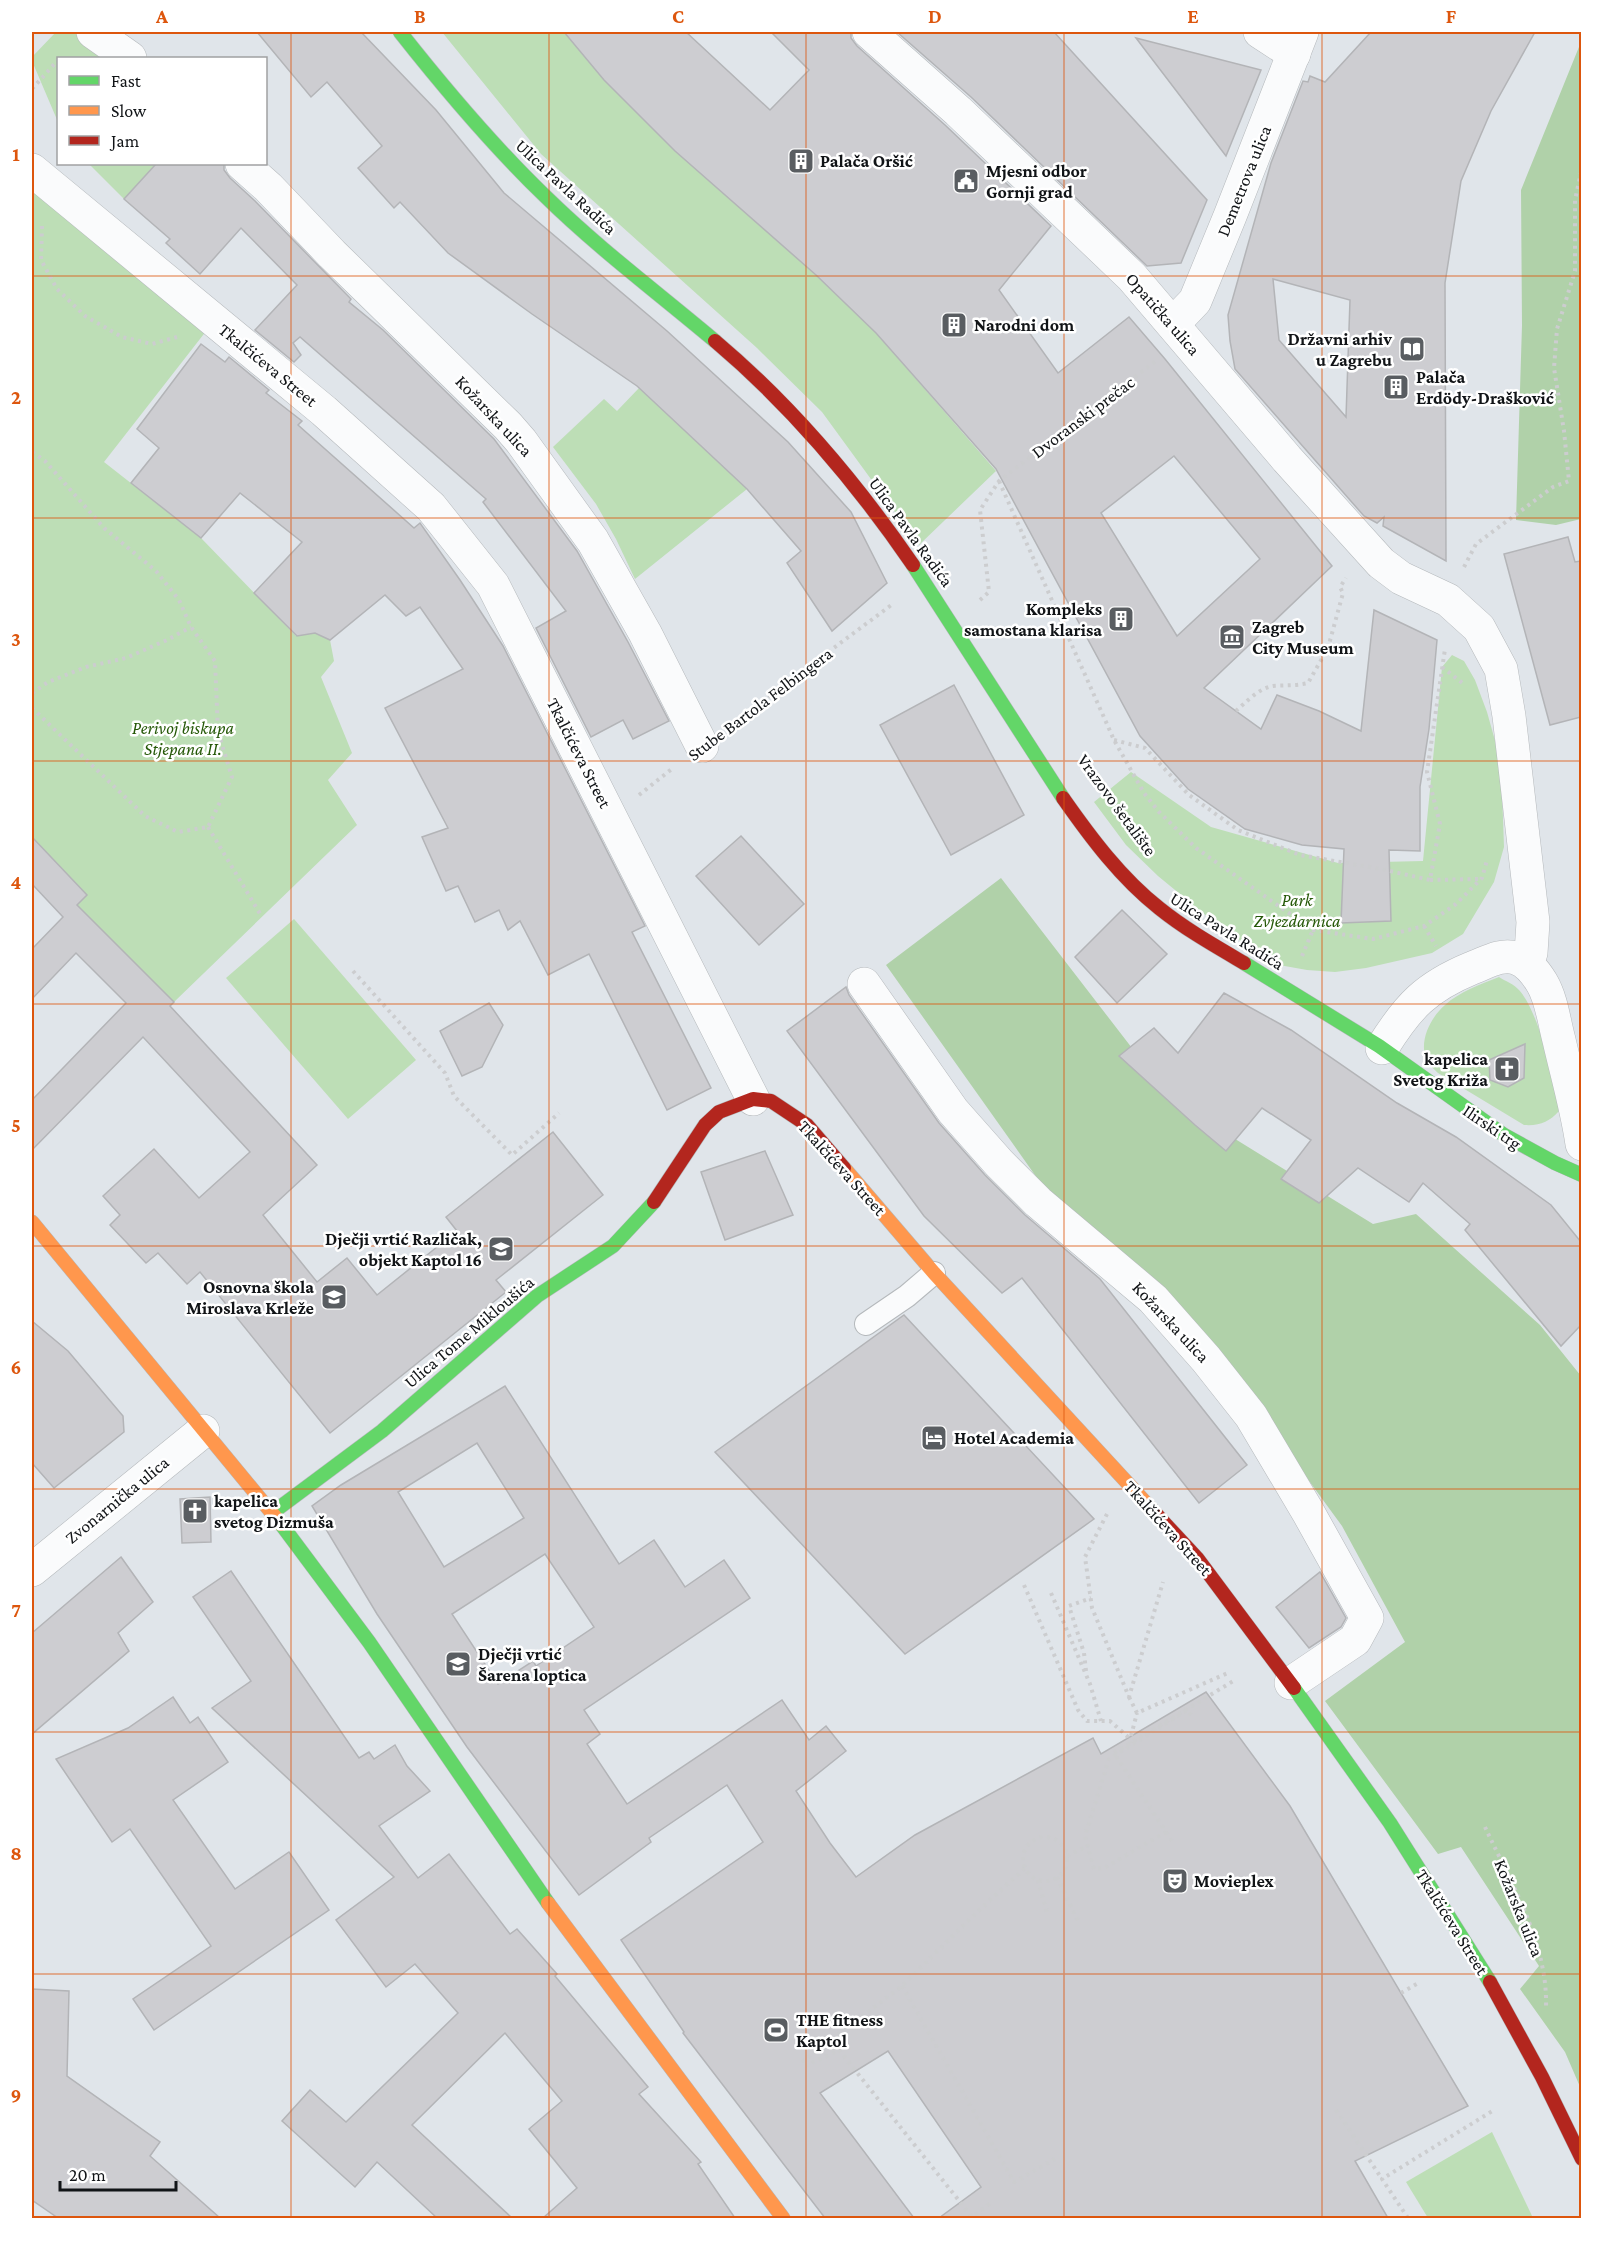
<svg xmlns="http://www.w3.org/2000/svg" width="1613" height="2250" viewBox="0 0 1613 2250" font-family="'Crimson Pro',serif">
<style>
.green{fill:#bddeb6}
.forest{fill:#b0d1a9}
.building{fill:#cdcdd1;stroke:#b3b4b7;stroke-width:1.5;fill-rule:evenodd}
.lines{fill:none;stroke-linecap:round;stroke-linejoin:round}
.lane-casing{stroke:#b5b9bc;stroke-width:24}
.street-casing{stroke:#b5b9bc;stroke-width:34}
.fast-casing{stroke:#b5b9bc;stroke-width:15}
.slow-casing{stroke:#b5b9bc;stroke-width:15}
.jam-casing{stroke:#b5b9bc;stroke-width:15}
.path{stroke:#cccdcf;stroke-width:4;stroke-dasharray:3 4.5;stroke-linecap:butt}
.lane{stroke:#fafbfc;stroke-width:22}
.street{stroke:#fafbfc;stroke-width:33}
.fast{stroke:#63d668;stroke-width:14}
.slow{stroke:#ff974d;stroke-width:14}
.jam{stroke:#b3261e;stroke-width:14}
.grid{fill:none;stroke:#dd560d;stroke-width:1.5;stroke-opacity:0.55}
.labels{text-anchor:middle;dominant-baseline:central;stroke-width:5;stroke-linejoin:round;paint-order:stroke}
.poi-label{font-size:18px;font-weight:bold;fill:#111417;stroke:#fff;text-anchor:start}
.street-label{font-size:18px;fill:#111417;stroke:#fff}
.park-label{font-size:18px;font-style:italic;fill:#255807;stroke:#fff}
.neatline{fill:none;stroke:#dd560d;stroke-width:2}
.grid-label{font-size:20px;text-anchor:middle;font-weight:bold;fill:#dd560d}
</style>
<rect width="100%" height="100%" fill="#e0e5ea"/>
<!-- green -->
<g class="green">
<path d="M56,32H77L114,58H58V122L32,61V57Z"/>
<path d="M442,32H564L605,80L816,275L876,333L996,471L919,545L822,412L757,348L541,154Z"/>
<path d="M89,164H156L124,199Z"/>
<path d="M32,170L214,321L104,462L201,538L296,636L315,633L330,640L334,661L321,677L352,753L328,780L357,825L174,1002L77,905L87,895L32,838Z"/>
<path d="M639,388L747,489L635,579L616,539L596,504L553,447L604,399L617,411Z"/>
<path d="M1452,655L1464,661L1475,680L1487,712L1501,762L1504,847L1494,882L1463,934L1432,953L1366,968L1335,972L1307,970L1279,965L1266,959L1214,922L1158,876L1126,845L1094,802L1131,772L1211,827L1338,863L1423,861L1442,667Z"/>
<path d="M294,919L416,1060L348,1119L226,978Z"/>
<path d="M1499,977C1505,981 1514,984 1519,990C1538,1010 1556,1083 1559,1111C1549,1122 1540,1126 1524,1125L1438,1073C1434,1069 1428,1064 1426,1059C1419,1040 1431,1017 1445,1005C1459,992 1481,984 1499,977Z"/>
<path d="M1492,2132L1533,2218H1428L1406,2182Z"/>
</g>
<!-- forest -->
<g class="forest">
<path d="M1581,42V519L1556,525L1516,520L1522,325L1521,190Z"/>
<path d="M1001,878L1172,1100L1373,1224L1416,1214L1540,1325L1581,1376V2089L1565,2052L1520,1989L1539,1966L1461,1847L1438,1854L1325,1701L1405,1642L1342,1526L1181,1306L1047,1192L886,965Z"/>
</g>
<!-- building -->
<g class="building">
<path d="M257,32H361L436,110L504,193L667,331L788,442L851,512L887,583L832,631L787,563L801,551L747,489L637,386L532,314L448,253L400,202L394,208L358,168L382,146L327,82L311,97Z"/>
<path d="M564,32H686L770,110L809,70L771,32H851V38L857,46L945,125L1051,226L999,290L1058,373L1129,317L1165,359L1332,566L1204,688L1261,729L1277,695L1319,711L1361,731L1374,610L1437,640L1429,729L1420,787V851L1389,850L1391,921L1341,923L1344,849L1302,845L1245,829L1188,789L1140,736L996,469L876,333L816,275L675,151L604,80ZM1174,456L1260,559L1177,636L1101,513Z"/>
<path d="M897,32H1054L1207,200L1181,263L1147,266L971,97Z"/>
<path d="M1371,32H1535L1491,111L1461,181L1445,283L1446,561L1383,526L1384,517L1377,523L1364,516L1235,369L1230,341L1228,315L1271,163L1303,81L1308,82L1310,76L1325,82ZM1273,279L1350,300L1346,417L1279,340Z"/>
<path d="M1136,38L1261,70L1226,156Z"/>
<path d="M156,164H224V170L230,178L255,201L351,299L349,302L383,330L494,439L577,551L628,642L669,721L633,739L623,720L591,737L536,628L566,611L483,502L486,499L300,337L293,343L301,355L294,362L255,330L297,285L241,228L200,274L166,243L170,239L124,199Z"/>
<path d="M201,344L225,362L229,357L269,390L266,393L302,421L298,425L414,528L420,523L460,580L503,646L645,926L632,932L711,1088L667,1110L589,954L548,975L520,921L508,930L499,910L475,922L458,886L446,891L422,837L448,828L385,708L463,669L420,607L406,616L385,595L330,640L315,633L297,636L254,593L302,542L240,493L201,538L131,483L159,448L137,429Z"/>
<path d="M1568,537L1575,562L1581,561V717L1550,725L1504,554Z"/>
<path d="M954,685L1024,815L951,855L880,725Z"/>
<path d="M741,836L804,904L759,945L696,876Z"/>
<path d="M32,837L87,895L77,905L174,1002L170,1006L317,1165L263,1215L317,1282L347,1258L377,1295L457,1231L446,1217L553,1132L603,1195L496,1280L506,1292L330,1433L200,1272L187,1284L158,1253L146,1263L110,1225L120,1215L103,1196L154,1149L199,1198L250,1152L143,1037L32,1150V1100L126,1003L76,953L32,999V949L63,917L32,884Z"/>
<path d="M1122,910L1167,954L1117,1003L1075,957Z"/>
<path d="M846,987L849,995L939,1123L985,1175L1025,1215L1100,1279L1247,1465L1199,1503L1022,1278L1002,1293L924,1216L787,1031Z"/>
<path d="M1224,993L1291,1030L1397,1103L1456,1137L1551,1205L1581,1242V1325L1561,1346L1465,1230L1470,1224L1423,1183L1409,1202L1358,1168L1319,1203L1281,1179L1311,1140L1262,1108L1226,1151L1195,1125L1119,1056L1154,1028L1178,1053Z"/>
<path d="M489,1003L503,1025L482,1067L462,1076L440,1031Z"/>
<path d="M1525,1044L1524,1078L1508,1087L1490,1080L1489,1060Z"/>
<path d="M765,1151L793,1215L725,1240L701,1172Z"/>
<path d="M904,1315L1094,1519L905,1654L715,1452Z"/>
<path d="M32,1321L68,1351L123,1416L124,1432L54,1488L32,1463Z"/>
<path d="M505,1386L619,1564L654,1540L685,1587L724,1560L750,1598L584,1710L600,1734L587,1744L627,1804L782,1700L809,1740L826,1726L846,1751L796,1791L830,1843L856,1877L915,1835L1093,1738L1101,1754L1206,1692L1290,1806L1468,2106L1355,2161L1388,2218H939L981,2187L888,2051L820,2093L914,2218H825L683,2033L684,2032L621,1940L763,1842L727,1785L649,1838L651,1842L579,1895L467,1747L377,1614L312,1506L341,1485ZM477,1443L524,1518L444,1567L398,1492ZM545,1554L594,1627L536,1666L533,1661L498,1684L452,1614Z"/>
<path d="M210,1497L211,1542L182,1543L180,1499Z"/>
<path d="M121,1557L153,1602L118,1633L129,1651L32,1734V1633Z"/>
<path d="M231,1571L359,1758L369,1752L374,1759L395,1745L407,1766L430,1791L379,1826L418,1878L449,1854L510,1934L517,1929L557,1974L555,1976L648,2087L639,2094L701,2162L698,2164L735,2218H543L577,2188L529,2129L562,2101L505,2033L412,2125L512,2218H437L377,2162L355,2187L282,2121L310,2090L346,2122L458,2013L415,1964L386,1987L336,1920L394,1877L212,1708L251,1681L193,1597Z"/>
<path d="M1320,1572L1346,1618L1341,1627L1309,1648L1276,1607Z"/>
<path d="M173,1697L190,1723L198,1717L228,1762L173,1800L235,1889L289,1852L329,1910L154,2030L133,1999L211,1946L130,1829L112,1842L56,1759L128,1728Z"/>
<path d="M32,1989L69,1991L67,2076L160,2142L150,2156L220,2218H58L32,2200Z"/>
</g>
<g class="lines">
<!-- lane casing -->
<g class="lane-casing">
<path id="lane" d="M866,1324L907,1296L934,1273"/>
</g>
<!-- street casing -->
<g class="street-casing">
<g id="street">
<path d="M93,32L130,58"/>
<path d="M869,32L958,111L1132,277L1287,459L1381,563L1401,578L1448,600L1479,628L1501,669L1509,716L1533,922L1531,953L1526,963"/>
<path d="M1260,32L1294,54"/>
<path d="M242,164L268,187L332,254L508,426L521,441L593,541L645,633L702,746"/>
<path d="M32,170L324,411L431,507L493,585L753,1099"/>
<path d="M1173,324L1195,301L1230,216L1302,32"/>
<path d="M864,984L953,1111L999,1163L1038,1202L1153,1299L1206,1359L1251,1416L1308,1512L1367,1618L1355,1640L1291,1683"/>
<path d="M1382,1048C1408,1006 1426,987 1472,968C1486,963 1501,953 1516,958C1528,962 1536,973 1542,983C1552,1000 1554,1022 1559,1040C1567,1075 1577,1109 1582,1144"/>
<path d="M32,1570L203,1431"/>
</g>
</g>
<!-- fast casing -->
<g class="fast-casing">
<g id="fast">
<path d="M400,32C445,89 492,145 545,196C598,248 658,293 715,341"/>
<path d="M913,565L1063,798"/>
<path d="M1244,963L1379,1046L1504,1135L1555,1163L1582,1175"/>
<path d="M272,1513L382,1431L537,1296L613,1246L654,1202"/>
<path d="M281,1524L369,1642L548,1903"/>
<path d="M1294,1688L1390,1823L1490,1982"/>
</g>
</g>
<!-- slow casing -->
<g class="slow-casing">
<g id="slow">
<path d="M844,1168L934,1273L1157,1515"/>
<path d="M32,1222L281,1524"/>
<path d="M548,1903L783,2218"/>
</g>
</g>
<!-- jam casing -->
<g class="jam-casing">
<g id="jam">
<path d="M715,341C792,406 856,482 913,565"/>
<path d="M1063,798C1091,838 1121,878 1159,908C1185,929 1215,946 1244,963"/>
<path d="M654,1202L705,1125L719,1112L753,1099L771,1101L807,1125L844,1168"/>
<path d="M1157,1515L1197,1558L1294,1688"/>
<path d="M1490,1982L1542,2077L1582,2159"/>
</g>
</g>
<!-- path -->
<g class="path">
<path d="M32,89L58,60"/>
<path d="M42,226L41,260L57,289L85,316L122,337L152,344L177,337"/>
<path d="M32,452L45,461L104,528L156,571L179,600L191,627L215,661L218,732L232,777L208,827L178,832L145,816L32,708"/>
<path d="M999,481L1114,740L1144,793L1159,812L1196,848L1313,930L1373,939L1424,926L1456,904L1482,878L1487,860"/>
<path d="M1464,567L1476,544L1553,487L1569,481L1564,431L1554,368L1557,329L1575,271V200L1582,168"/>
<path d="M980,600L989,592L980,510L999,481L1157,360"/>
<path d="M1442,667L1465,685"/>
<path d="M32,693L48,682L86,667L126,658L167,640L191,627"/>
<path d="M1236,711C1246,702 1259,688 1273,686C1285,685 1296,686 1308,683L1328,648L1343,593L1340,587L1346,578"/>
<path d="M732,724L894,603"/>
<path d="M1114,740L1145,748L1189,795L1238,830L1300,855L1381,869L1430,880L1440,824L1427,772L1445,649"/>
<path d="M639,795L673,768"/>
<path d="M208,827L262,917"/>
<path d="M1430,880L1481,879"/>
<path d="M1424,926L1436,946"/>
<path d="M1302,956L1313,930"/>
<path d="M353,971L445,1073L454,1096L512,1155L559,1113"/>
<path d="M1107,1514L1085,1557L1092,1608L1129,1697L1163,1582"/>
<path d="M1024,1585L1078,1710L1087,1721H1110L1127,1736L1130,1743"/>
<path d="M1051,1593L1090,1684L1101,1721"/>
<path d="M1086,1671L1084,1653L1069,1606L1091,1598"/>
<path d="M1129,1697L1137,1713L1230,1672"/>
<path d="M1191,1715L1187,1710L1109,1759L1085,1836L1094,1869L1104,1868L1166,1832L1114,1753L1235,1680"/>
<path d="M1131,1736L1137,1713"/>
<path d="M1485,1827C1511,1883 1548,1944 1546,2007"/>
<path d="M1166,1832L1172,1841"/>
<circle cx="1045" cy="1859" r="22"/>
<path d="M1067,1856L1088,1846"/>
<path d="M1057,1877L1078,1921"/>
<path d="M1038,1880L1048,1916"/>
<path d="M902,1986L1014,2182L1055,2159"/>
<path d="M1401,1993L1420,1982"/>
<path d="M802,2062L902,1986L977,1912L1025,1868"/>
<path d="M805,2066L839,2050L972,2217L993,2201"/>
<path d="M1336,2110L1382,2179"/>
<path d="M1408,2218L1382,2179L1494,2110"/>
</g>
<!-- lane -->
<use href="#lane" class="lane"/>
<!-- street -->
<use href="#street" class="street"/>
<!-- fast -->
<use href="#fast" class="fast"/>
<!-- slow -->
<use href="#slow" class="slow"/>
<!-- jam -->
<use href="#jam" class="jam"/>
</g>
<!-- grid -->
<path class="grid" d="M291,32V2218M549,32V2218M806,32V2218M1064,32V2218M1322,32V2218M32,276H1582M32,518H1582M32,761H1582M32,1004H1582M32,1246H1582M32,1489H1582M32,1732H1582M32,1974H1582"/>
<!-- icons -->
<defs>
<g id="building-square" transform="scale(1.35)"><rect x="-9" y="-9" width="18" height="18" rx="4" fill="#595d61" stroke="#fff"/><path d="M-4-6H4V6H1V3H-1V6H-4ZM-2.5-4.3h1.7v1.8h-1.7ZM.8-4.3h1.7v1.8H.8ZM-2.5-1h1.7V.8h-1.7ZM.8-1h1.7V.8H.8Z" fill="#fff"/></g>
<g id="civic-square" transform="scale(1.35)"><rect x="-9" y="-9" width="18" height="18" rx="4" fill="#595d61" stroke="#fff"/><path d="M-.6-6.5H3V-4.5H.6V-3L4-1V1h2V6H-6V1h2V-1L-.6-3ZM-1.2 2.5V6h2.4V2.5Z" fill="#fff"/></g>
<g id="library-square" transform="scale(1.35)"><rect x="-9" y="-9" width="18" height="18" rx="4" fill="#595d61" stroke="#fff"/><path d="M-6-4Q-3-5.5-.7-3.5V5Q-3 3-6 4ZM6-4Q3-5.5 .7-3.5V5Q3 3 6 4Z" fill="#fff"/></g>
<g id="museum-square" transform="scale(1.35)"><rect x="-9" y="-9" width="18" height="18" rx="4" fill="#595d61" stroke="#fff"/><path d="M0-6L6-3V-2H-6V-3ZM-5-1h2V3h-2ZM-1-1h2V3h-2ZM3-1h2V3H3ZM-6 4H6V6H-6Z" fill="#fff"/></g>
<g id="church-square" transform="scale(1.35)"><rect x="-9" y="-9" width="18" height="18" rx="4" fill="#595d61" stroke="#fff"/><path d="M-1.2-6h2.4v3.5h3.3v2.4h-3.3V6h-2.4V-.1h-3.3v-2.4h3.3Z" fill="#fff"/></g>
<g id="school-square" transform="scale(1.35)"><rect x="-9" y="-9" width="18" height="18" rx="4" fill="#595d61" stroke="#fff"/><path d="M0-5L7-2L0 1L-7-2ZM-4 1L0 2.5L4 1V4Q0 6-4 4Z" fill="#fff"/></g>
<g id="hotel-square" transform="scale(1.35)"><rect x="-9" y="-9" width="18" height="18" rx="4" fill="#595d61" stroke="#fff"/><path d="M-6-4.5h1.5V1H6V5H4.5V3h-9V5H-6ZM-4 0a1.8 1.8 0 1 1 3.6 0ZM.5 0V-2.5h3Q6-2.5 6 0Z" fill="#fff"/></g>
<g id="theatre-square" transform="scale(1.35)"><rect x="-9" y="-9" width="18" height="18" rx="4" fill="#595d61" stroke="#fff"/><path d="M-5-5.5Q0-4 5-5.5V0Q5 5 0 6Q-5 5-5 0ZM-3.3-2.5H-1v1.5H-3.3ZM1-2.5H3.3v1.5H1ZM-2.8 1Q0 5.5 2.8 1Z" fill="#fff"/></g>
<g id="stadium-square" transform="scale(1.35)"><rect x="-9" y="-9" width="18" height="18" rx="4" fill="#595d61" stroke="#fff"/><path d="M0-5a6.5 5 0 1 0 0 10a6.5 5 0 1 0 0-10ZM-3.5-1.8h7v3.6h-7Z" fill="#fff"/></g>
</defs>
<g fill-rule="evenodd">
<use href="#building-square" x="801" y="161"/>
<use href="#civic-square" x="966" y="181"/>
<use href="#building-square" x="954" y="325"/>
<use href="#library-square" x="1412" y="349"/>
<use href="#building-square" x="1396" y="387"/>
<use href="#building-square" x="1121" y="619"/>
<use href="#museum-square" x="1232" y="637"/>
<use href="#church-square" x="1507" y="1069"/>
<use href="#school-square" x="501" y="1249"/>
<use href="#school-square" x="334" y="1297"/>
<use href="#hotel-square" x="934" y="1438"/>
<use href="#church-square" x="195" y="1511"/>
<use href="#school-square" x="458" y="1664"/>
<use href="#theatre-square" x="1175" y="1881"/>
<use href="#stadium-square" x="776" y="2030"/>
</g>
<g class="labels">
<!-- poi labels -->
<g class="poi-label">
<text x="820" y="161">Palača Oršić</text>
<text x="986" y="171">Mjesni odbor<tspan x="986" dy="21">Gornji grad</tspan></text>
<text x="974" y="325">Narodni dom</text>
<text x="1392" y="339" text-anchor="end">Državni arhiv<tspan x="1392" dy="21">u Zagrebu</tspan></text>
<text x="1416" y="377">Palača<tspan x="1416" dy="21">Erdödy-Drašković</tspan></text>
<text x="1102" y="609" text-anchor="end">Kompleks<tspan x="1102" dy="21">samostana klarisa</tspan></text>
<text x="1252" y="627">Zagreb<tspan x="1252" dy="21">City Museum</tspan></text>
<text x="1488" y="1059" text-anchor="end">kapelica<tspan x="1488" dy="21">Svetog Križa</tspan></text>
<text x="482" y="1239" text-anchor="end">Dječji vrtić Različak,<tspan x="482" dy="21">objekt Kaptol 16</tspan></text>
<text x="314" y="1287" text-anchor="end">Osnovna škola<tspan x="314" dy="21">Miroslava Krleže</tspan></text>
<text x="954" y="1438">Hotel Academia</text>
<text x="214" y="1501">kapelica<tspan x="214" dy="21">svetog Dizmuša</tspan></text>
<text x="478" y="1654">Dječji vrtić<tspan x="478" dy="21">Šarena loptica</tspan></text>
<text x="1194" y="1881">Movieplex</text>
<text x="796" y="2020">THE fitness<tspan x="796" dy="21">Kaptol</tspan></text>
</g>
<!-- street labels -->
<g class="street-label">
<text transform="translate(1244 181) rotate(-68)">Demetrova ulica</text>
<text transform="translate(566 187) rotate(43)">Ulica Pavla Radića</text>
<text transform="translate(1163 314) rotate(49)">Opatička ulica</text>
<text transform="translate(268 365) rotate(39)">Tkalčićeva Street</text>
<text transform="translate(494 416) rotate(47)">Kožarska ulica</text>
<text transform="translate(1083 417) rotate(-37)">Dvoranski prečac</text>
<text transform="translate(911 532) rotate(54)">Ulica Pavla Radića</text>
<text transform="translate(760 704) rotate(-37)">Stube Bartola Felbingera</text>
<text transform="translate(579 753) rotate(63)">Tkalčićeva Street</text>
<text transform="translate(1117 805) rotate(54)">Vrazovo šetalište</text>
<text transform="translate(1227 931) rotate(32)">Ulica Pavla Radića</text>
<text transform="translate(1492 1127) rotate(34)">Ilirski trg</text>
<text transform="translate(842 1168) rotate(48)">Tkalčićeva Street</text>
<text transform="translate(1171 1322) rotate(47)">Kožarska ulica</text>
<text transform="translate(469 1332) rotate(-40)">Ulica Tome Mikloušića</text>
<text transform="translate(117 1500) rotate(-39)">Zvonarnička ulica</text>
<text transform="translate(1168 1528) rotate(48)">Tkalčićeva Street</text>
<text transform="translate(1519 1908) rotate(68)">Kožarska ulica</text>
<text transform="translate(1452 1922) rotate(58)">Tkalčićeva Street</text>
</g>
<!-- park labels -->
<g class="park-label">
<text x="183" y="728">Perivoj biskupa<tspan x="183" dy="21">Stjepana II.</tspan></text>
<text x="1297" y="900">Park<tspan x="1297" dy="21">Zvjezdarnica</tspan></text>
</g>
</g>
<!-- border -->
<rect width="1613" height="2250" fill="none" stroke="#ffffff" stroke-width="66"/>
<!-- legend -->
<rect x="57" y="57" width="210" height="108" fill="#ffffff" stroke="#a0a1a2" stroke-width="1.5"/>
<rect x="69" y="76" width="30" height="9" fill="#63d668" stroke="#a0a1a2" stroke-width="1.5"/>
<text x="111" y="87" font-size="18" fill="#111417">Fast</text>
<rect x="69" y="106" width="30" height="9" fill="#ff974d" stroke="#a0a1a2" stroke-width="1.5"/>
<text x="111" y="117" font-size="18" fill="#111417">Slow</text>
<rect x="69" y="136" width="30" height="9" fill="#b3261e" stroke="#a0a1a2" stroke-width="1.5"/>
<text x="111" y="147" font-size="18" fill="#111417">Jam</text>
<!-- scale -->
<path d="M60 2181v9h116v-9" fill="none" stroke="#111417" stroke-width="3"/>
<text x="69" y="2181" font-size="18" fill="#111417" stroke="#ffffff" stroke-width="4.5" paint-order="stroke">20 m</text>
<rect x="33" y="33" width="1547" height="2184" class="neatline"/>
<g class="grid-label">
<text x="162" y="23">A</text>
<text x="420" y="23">B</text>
<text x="678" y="23">C</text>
<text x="935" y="23">D</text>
<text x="1193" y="23">E</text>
<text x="1451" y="23">F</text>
<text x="16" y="161">1</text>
<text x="16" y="404">2</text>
<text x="16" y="646">3</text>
<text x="16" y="889">4</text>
<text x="16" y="1132">5</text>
<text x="16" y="1374">6</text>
<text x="16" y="1617">7</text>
<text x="16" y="1860">8</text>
<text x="16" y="2102">9</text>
</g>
</svg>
